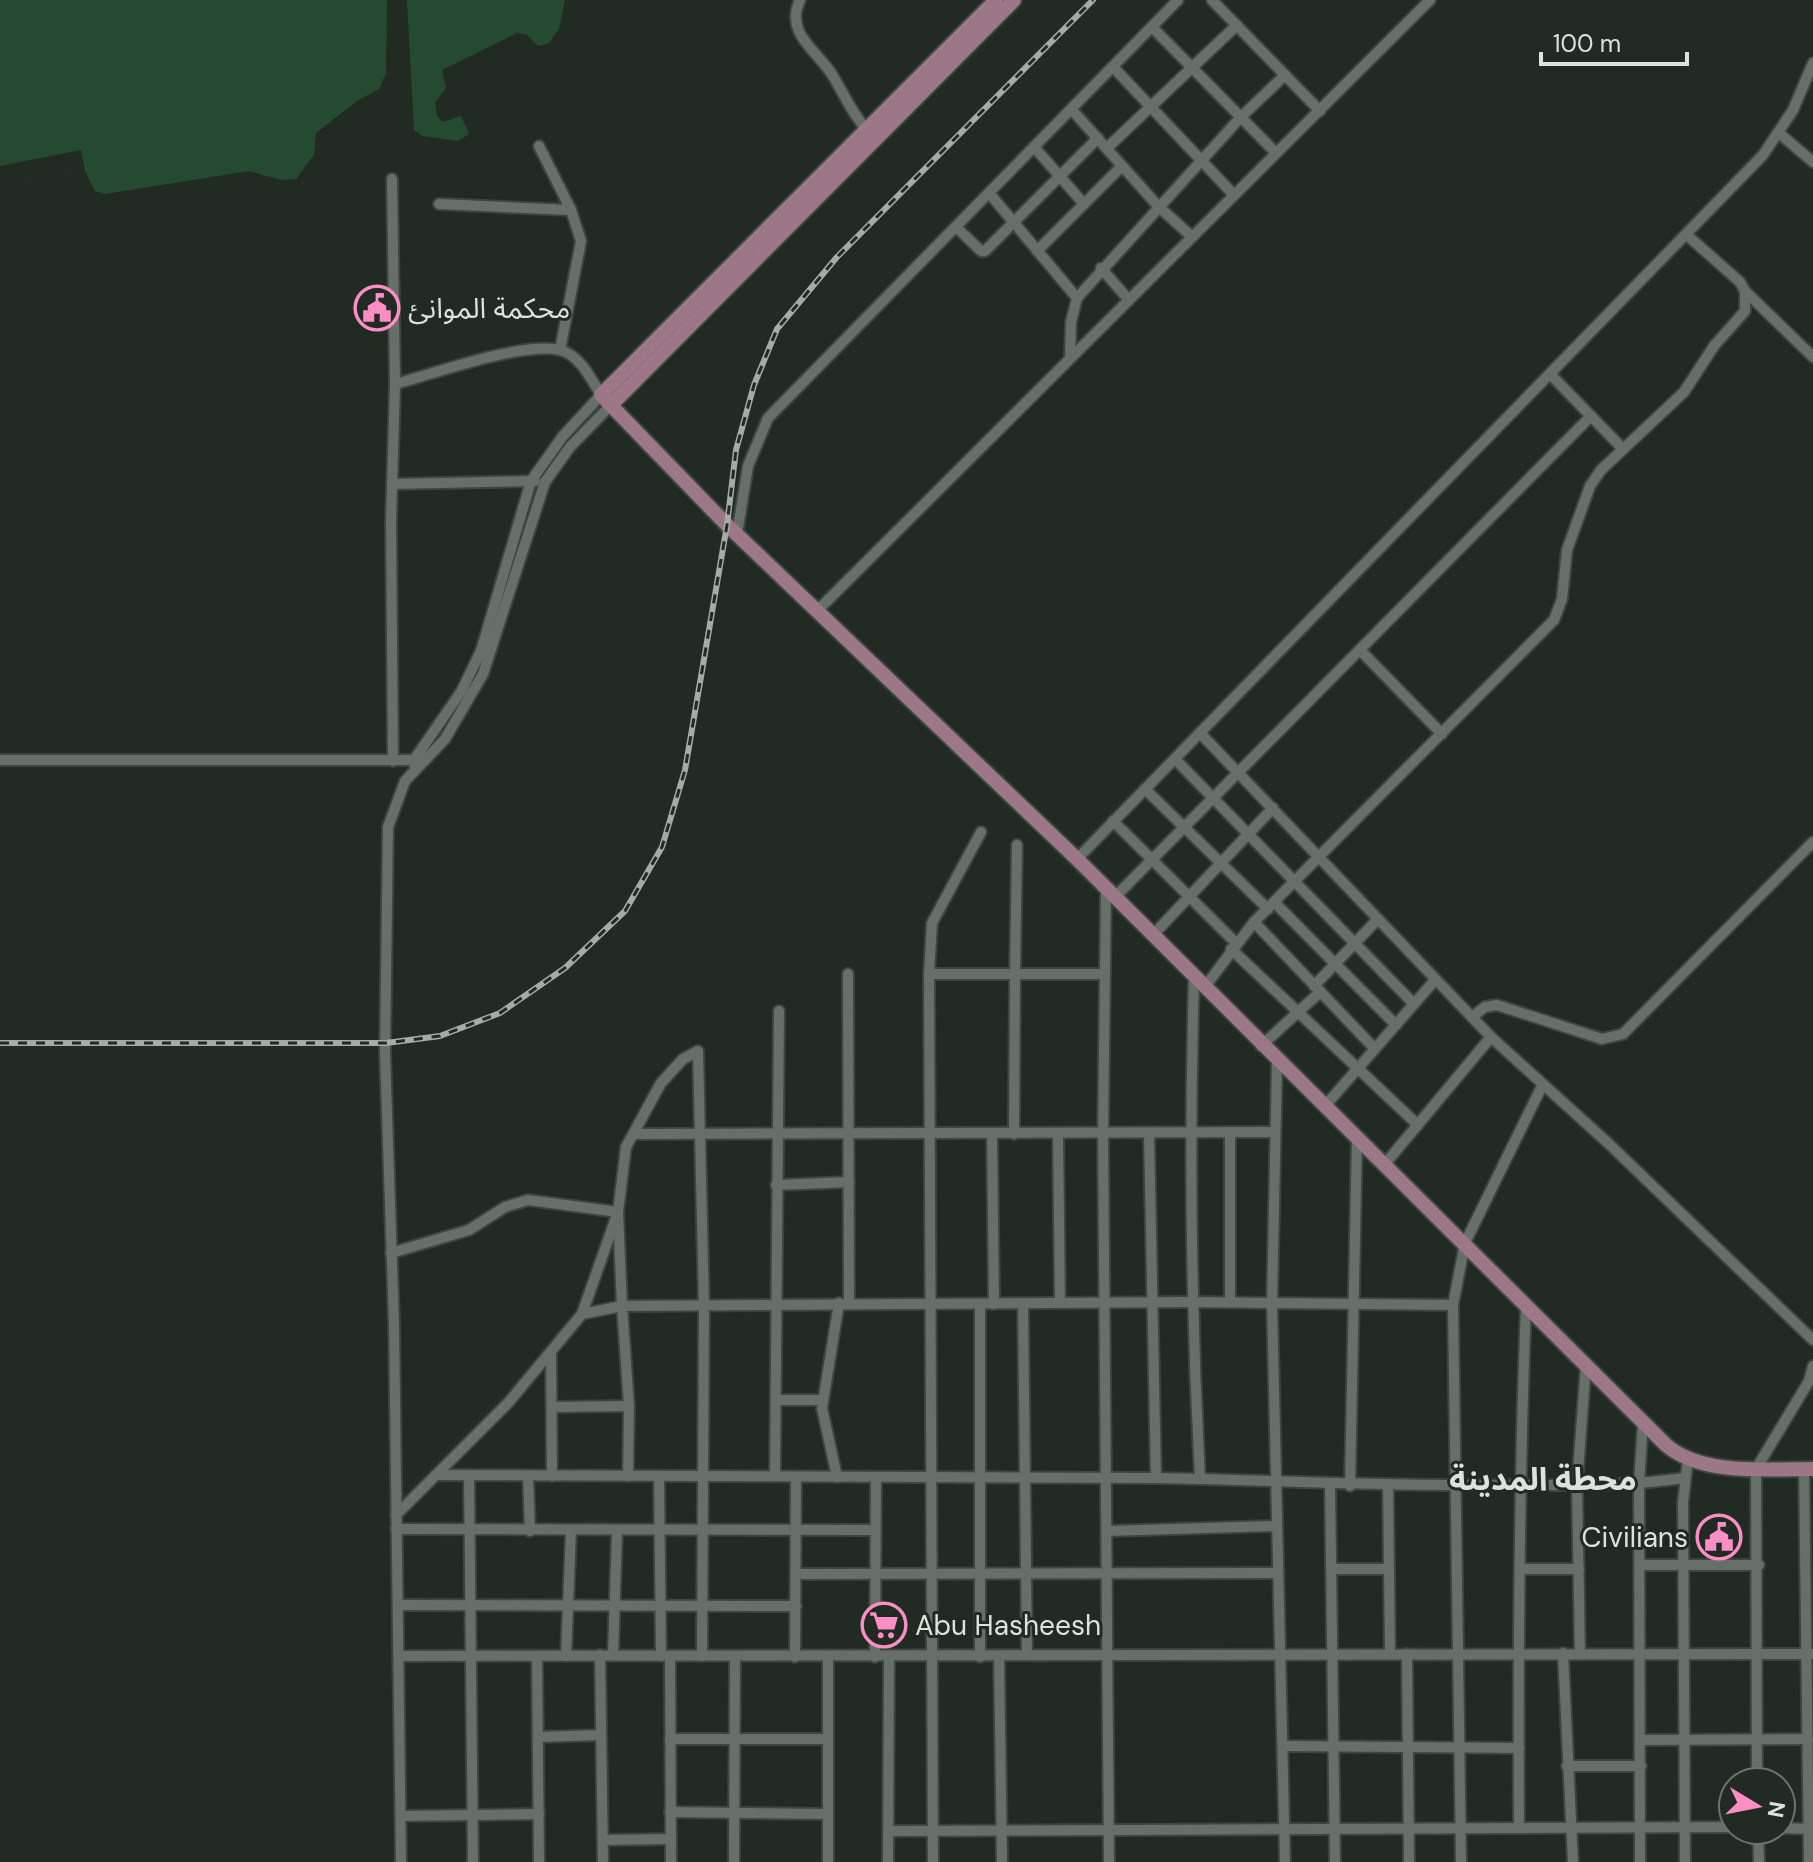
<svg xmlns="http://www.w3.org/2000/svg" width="1813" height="1862" viewBox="0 0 1813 1862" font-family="'DM Sans','Noto Sans Arabic',sans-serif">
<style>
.water{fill:#244b31}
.pier{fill:#212a23}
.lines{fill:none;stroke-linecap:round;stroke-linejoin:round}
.minor-casing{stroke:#3c453f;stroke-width:14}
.major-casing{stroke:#3c453f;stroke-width:18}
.minor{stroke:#667068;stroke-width:10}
.major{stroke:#9c7788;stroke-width:14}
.rail-casing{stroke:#a5aca7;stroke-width:6}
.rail{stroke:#212a23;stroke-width:3;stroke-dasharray:9;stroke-linecap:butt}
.labels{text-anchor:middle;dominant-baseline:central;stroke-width:6;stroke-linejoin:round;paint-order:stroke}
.poi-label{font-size:28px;fill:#dce2dd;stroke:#212a23;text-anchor:start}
.quarter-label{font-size:32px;font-weight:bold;fill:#dce2dd;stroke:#212a23}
</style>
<rect width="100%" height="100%" fill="#212a23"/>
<!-- water -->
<g class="water">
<path d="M0,0H387L386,73L379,89L357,101L316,133L314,155L296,179L281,180L249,171L105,194L95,191L85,171L0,188Z"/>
<path d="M407,0H565L559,29L549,43L538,46L527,35L517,33L442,70L446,88L435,103L437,116L443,122L461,116L469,134L458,141L422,136L414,130Z"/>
</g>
<!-- pier -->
<path class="pier" d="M81,150L85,171L0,188V166Z"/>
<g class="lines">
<!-- minor casing -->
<g class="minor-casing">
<g id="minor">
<path d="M800,0C784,34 818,51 833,76C846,98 853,115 871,135"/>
<path d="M1212,0L1320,111"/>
<path d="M1152,27L1276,153"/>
<path d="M1114,68L1234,195"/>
<path d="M1072,110L1159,207L1191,236"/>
<path d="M1780,134L1813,162"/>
<path d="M539,146L571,210L581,241L560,350"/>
<path d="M1035,148L1084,204"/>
<path d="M1107,148L1237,25"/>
<path d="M392,179L395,384"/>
<path d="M990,194L1077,298"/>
<path d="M439,204L571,210"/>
<path d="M957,228L981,251H985L1098,138"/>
<path d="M1037,251L1122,166"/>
<path d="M1101,268L1128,299"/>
<path d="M1745,291L1813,357"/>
<path d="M1070,357L1071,322L1077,298L1241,117L1285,75"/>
<path d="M1551,375L1623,449"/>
<path d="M392,484L535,481"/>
<path d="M737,534L748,466L768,418L1178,0"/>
<path d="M819,609L1430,0"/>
<path d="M1361,651L1442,734"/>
<path d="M1200,733L1491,1037L1608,1143L1813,1340"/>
<path d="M1175,759L1414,1004"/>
<path d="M0,760H414"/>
<path d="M393,761L391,521L395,384C433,374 524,341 560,350C580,355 591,379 601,395L563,436L531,481L481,651L461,692L414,760L415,769"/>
<path d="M1145,789L1268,909"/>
<path d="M1113,821L1236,943"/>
<path d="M1077,859L1763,155L1793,110L1813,63"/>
<path d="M1106,888L1103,1135L1109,1862"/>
<path d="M1115,897L1591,416"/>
<path d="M1274,902L1396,1025"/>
<path d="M1254,922L1375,1049"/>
<path d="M1152,936L1273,808"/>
<path d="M1231,949L1418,1125"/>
<path d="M848,974L849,1303"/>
<path d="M929,974L932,923L981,832"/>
<path d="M1194,978C1189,1146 1191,1311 1200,1479"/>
<path d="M1314,986L1378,919"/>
<path d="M1204,988L1254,922L1554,620L1562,599L1567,550L1590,486L1601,470L1684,392L1714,346L1745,311V291L1740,282L1688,236"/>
<path d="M1473,1016L1485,1007L1497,1005L1602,1039L1623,1034L1813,842"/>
<path d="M1261,1046L1320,992"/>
<path d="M1277,1062L1272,1303L1285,1862"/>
<path d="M1325,1106L1435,980"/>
<path d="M1230,1132V1302"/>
<path d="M635,1134L1275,1132"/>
<path d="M1014,1134L1015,974H1103"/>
<path d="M1058,1134L1060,1303"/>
<path d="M1149,1134L1156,1478"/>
<path d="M992,1135L994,1304"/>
<path d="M1385,1164L1491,1037"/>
<path d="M776,1185L849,1182"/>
<path d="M391,1253L469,1230L505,1207L528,1200L618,1212L582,1314"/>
<path d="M980,1304V1657"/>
<path d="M1023,1304L1027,1655"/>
<path d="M551,1355L552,1476"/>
<path d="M777,1400H822"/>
<path d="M553,1407L629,1406"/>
<path d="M1804,1469L1809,1862"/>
<path d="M436,1475L1156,1478C1278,1480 1398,1487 1520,1485C1575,1485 1630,1486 1684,1478"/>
<path d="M469,1475L473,1862"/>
<path d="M528,1476L530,1531"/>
<path d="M628,1476L629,1406L622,1306L1191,1302L1453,1305"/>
<path d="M659,1476L661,1656"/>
<path d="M775,1476L779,1011"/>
<path d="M837,1477L822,1408L839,1303"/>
<path d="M1330,1485L1335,1862"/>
<path d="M1388,1485L1390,1654"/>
<path d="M1350,1486L1357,1136"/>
<path d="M396,1515L508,1403L582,1314L622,1306L618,1212L626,1147L661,1083L683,1059L698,1051L704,1306L702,1656"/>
<path d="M396,1529L875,1530"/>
<path d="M1107,1531L1276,1526"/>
<path d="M1642,1565H1759"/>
<path d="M1333,1569H1388"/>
<path d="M1522,1569H1579"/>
<path d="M796,1574L1278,1573"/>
<path d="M398,1605L796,1606"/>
<path d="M1563,1653L1573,1862"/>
<path d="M1407,1654L1409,1862"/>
<path d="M1580,1654L1577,1485L1586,1364"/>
<path d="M600,1655L603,1862"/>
<path d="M613,1655L617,1532"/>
<path d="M400,1656L1813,1654"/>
<path d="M537,1656L539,1862"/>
<path d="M566,1656L571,1531"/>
<path d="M670,1656L671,1862"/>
<path d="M999,1656L1002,1862"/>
<path d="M795,1657L796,1477"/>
<path d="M875,1657L876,1477"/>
<path d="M538,1737L601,1735"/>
<path d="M670,1739H828"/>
<path d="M1642,1740L1808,1739"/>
<path d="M1284,1746L1519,1748"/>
<path d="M1567,1766H1641"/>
<path d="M1757,1782L1756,1469L1809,1381L1813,1366"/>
<path d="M670,1812L828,1814"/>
<path d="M401,1816L539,1814"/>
<path d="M1519,1828C1518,1654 1519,1480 1526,1306"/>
<path d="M1781,1828L1813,1829"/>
<path d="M1758,1830L1759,1862"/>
<path d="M889,1831L1733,1827"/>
<path d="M603,1840L671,1839"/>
<path d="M401,1862L394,1324L385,1053L388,827L405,781L445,739L483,674L545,482L570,447L611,405"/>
<path d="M734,1862L735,1656"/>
<path d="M828,1862V1657"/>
<path d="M888,1862L889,1657"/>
<path d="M933,1862L929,974H1015L1017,845"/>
<path d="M1461,1862L1453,1305L1465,1243L1543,1084"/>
<path d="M1640,1862L1639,1483L1643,1423"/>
<path d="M1685,1862L1683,1502L1688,1459"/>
</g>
</g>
<!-- major casing -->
<g class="major-casing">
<g id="major">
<path d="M996,0L601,395L727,525L1077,859L1666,1445C1702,1476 1768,1469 1813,1469"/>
<path d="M611,405L1014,0"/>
</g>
</g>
<!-- minor -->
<use href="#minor" class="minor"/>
<!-- major -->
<use href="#major" class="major"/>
<!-- rail casing -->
<g class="rail-casing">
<path id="rail" d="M0,1043H386L440,1036L500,1013L565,968L625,911L662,847L685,770L727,525L736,450L754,385L777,329L837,257L1093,0"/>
</g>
<!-- rail -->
<use href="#rail" class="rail"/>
</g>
<!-- icons -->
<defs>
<g id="civic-ring" transform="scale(2.3)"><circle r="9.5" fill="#212a23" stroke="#fb8fc5" stroke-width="1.5"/><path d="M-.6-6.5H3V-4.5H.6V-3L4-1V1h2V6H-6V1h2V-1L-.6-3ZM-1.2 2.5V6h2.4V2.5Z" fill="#fb8fc5"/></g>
<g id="supermarket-ring" transform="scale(2.3)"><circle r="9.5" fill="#212a23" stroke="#fb8fc5" stroke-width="1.5"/><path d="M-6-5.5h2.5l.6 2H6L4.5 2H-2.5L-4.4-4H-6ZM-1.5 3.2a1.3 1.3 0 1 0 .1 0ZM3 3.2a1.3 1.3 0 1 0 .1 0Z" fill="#fb8fc5"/></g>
</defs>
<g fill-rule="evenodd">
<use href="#civic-ring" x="377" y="308"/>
<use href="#civic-ring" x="1719" y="1537"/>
<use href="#supermarket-ring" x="884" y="1625"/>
</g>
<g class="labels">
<!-- poi labels -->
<g class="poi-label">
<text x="408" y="308">محكمة الموانئ</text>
<text x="1688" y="1537" text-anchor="end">Civilians</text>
<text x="915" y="1625">Abu Hasheesh</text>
</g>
<!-- quarter labels -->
<g class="quarter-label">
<text x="1543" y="1479">محطة المدينة</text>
</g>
</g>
<!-- north arrow -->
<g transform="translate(1757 1806) rotate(100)"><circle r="38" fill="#212a23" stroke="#6c746d" stroke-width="2"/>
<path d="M0-6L14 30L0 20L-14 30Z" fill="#fb8fc5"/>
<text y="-12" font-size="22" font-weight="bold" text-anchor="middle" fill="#dce2dd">N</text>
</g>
<!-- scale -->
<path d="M1541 52v12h146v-12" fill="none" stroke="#dce2dd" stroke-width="4"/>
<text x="1553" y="52" font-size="24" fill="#dce2dd" stroke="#212a23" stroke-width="6" paint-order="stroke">100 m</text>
</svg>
